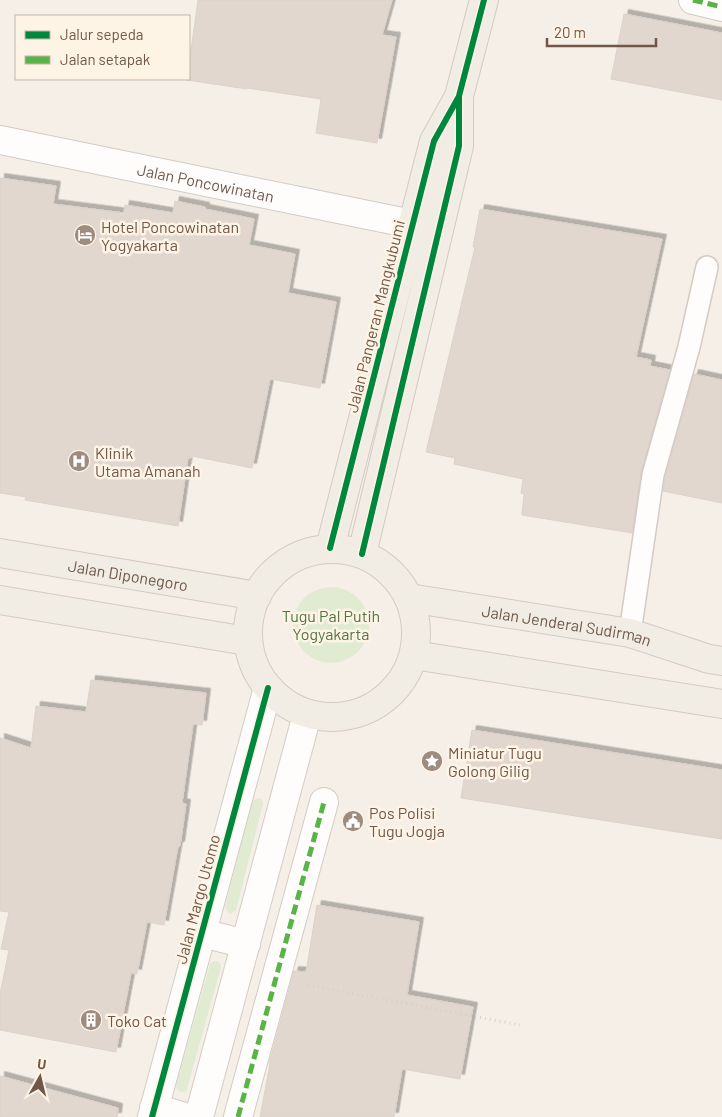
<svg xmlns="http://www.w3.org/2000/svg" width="722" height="1117" viewBox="0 0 722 1117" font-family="Barlow,sans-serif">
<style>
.green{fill:#e1ebd2}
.building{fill:#e1d7cf;stroke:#ddd2c9;filter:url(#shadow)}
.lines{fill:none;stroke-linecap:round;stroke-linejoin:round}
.lane-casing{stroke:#d3cbc4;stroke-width:24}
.street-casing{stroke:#d3cbc4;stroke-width:30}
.secondary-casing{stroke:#d4ccc4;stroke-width:30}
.primary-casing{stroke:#d3cbc4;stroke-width:30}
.path{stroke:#d5cfc9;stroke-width:3;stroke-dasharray:1 4;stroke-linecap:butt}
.lane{stroke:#fefdfb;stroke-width:21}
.street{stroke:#fefdfb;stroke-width:28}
.secondary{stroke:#fefdfb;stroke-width:28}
.primary{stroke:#f1ece4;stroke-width:28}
.quiet{stroke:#59b447;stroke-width:5;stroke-dasharray:10 5;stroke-linecap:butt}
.cycleway-casing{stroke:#fef4e6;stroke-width:9}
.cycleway{stroke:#00873e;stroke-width:6}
.labels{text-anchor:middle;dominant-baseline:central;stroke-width:5;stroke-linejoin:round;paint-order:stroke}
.street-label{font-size:16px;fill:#705749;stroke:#fef4e6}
.poi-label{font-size:16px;fill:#705749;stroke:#fef4e6;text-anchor:start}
.park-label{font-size:16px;fill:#527642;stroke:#fef4e6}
</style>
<defs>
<filter id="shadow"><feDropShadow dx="4.5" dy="-4.5" stdDeviation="0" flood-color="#0004"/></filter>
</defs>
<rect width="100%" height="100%" fill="#f5efe7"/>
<!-- green -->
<g class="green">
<circle cx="331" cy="625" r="38"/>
<path d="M259,798L262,800L263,804L236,910L230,914L225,907L252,801Z"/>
<path d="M213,961H217L220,963L221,967L187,1089L185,1092C180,1092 177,1091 176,1086L210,964Z"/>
</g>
<!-- building -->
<g class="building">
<path d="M198,0H392L382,35L396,37L377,143L316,133L321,99L247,88V89L187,80L189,79V65Z"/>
<path d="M624,14L722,33V100L611,79Z"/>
<path d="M0,178L56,186L53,204L124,213L125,205L173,213L175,201L205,207V209L254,219L249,245L295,254L288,293L336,302L320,388L270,379L252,468L192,456L191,458H188L178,526L25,500L26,497L0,493Z"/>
<path d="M480,209L662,239L636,357L651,360L650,366L670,370L641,472L632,533L522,515L524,494L521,493L523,479L454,464L455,458L426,452L475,247H473Z"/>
<path d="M694,374L722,380V503L663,491L665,478Z"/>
<path d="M91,680L206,693L202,725L193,724L182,803L186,804L180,846H178L164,925L147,922L137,974L131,973L116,1052L0,1030V994L9,950L1,949L9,912L0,911V738L31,748L36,706L86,712Z"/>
<path d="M472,730L722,770V839L461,798Z"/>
<path d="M317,905L419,922L407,995L473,1007L460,1079L402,1069L394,1117H260L270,1064H269L294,971L306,972Z"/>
<path d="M0,1076L118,1108L117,1117H0Z"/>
</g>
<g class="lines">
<!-- lane casing -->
<g class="lane-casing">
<path id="lane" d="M630,633L653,475L689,347L707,267"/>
</g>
<!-- street casing -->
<g class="street-casing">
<g id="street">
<path d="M693,0L722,7"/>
<path id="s1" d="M0,140L412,224"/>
<path d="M238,1117L324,802"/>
</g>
</g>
<!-- secondary casing -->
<g class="secondary-casing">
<g id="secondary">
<path d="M202,933L246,944"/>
<path d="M154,1108L185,1117"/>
<path d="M152,1117L268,688"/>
<path d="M199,1117L307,715"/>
</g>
</g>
<!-- primary casing -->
<g class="primary-casing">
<g id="primary">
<path d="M330,548L434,141L457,100"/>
<circle cx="332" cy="633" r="84"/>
<path id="s2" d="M0,553L257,596"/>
<path d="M362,554L459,146V96L484,0"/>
<path id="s3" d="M409,598L630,633L709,659L722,661"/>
<path d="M0,600L247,641"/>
<path d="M414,655L722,704"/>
</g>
</g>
<!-- path -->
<path class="path" d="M308,985L520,1025"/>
<!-- lane -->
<use href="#lane" class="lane"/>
<!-- street -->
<use href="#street" class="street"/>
<!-- secondary -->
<use href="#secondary" class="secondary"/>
<!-- primary -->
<use href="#primary" class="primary"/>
<!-- quiet -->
<g class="quiet">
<path d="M693,0L722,7"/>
<path d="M238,1117L324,802"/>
</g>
<!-- cycleway casing -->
<g class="cycleway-casing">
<g id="cycleway">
<path d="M330,548L434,141L458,98"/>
<path d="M362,554L459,146V96L484,0"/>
<path d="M152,1117L268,688"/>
</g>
</g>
<!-- cycleway -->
<use href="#cycleway" class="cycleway"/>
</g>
<!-- icons -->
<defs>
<g id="hotel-disc" transform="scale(1.125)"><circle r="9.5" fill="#9f8c80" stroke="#fef4e6"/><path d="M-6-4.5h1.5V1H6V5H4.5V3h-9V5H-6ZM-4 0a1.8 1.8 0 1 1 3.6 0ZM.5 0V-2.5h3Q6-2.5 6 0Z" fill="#fff"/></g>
<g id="hospital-disc" transform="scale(1.125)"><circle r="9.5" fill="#9f8c80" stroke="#fef4e6"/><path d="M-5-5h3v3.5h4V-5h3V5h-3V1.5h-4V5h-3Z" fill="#fff"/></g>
<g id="sight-disc" transform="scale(1.125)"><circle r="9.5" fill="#9f8c80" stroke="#fef4e6"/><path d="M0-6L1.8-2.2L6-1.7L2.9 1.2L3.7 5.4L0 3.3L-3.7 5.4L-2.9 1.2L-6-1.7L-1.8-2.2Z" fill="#fff"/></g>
<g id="civic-disc" transform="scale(1.125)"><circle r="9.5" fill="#9f8c80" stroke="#fef4e6"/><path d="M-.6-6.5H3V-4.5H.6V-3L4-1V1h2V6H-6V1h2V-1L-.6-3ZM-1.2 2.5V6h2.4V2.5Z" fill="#fff"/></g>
<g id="building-disc" transform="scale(1.125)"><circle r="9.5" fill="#9f8c80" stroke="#fef4e6"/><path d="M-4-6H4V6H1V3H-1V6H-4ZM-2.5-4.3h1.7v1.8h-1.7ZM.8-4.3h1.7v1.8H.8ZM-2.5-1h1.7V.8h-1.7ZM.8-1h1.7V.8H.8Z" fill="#fff"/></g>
</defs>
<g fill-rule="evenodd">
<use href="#hotel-disc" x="85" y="235"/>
<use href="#hospital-disc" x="79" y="461"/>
<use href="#sight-disc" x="432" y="761"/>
<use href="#civic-disc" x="353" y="821"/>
<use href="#building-disc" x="91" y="1020"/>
</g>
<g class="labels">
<!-- street labels -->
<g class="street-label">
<text stroke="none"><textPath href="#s1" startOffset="210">Jalan Poncowinatan</textPath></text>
<text transform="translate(375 316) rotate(-76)">Jalan Pangeran Mangkubumi</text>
<text stroke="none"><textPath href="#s2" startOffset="130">Jalan Diponegoro</textPath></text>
<text stroke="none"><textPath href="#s3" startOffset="160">Jalan Jenderal Sudirman</textPath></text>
<text transform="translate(197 899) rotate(-75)">Jalan Margo Utomo</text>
</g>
<!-- poi labels -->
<g class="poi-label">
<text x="101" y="226">Hotel Poncowinatan<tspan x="101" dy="18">Yogyakarta</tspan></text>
<text x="95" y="452">Klinik<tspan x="95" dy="18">Utama Amanah</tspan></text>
<text x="448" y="752">Miniatur Tugu<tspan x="448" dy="18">Golong Gilig</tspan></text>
<text x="369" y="812">Pos Polisi<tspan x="369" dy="18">Tugu Jogja</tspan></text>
<text x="107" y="1020">Toko Cat</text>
</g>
<!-- park labels -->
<g class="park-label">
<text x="331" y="615">Tugu Pal Putih<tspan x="331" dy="18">Yogyakarta</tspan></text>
</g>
</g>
<!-- legend -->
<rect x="15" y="15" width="175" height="65" fill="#fef4e6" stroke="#c5b5a7"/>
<rect x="25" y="31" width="25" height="8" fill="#00873e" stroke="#c5b5a7"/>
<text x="60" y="40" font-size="15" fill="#705749">Jalur sepeda</text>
<rect x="25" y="56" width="25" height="8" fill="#59b447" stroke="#c5b5a7"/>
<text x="60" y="65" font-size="15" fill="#705749">Jalan setapak</text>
<!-- north arrow -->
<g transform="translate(40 1077) rotate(8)" stroke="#fef4e6" stroke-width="4" paint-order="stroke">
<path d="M0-4L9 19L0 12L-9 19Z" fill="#705749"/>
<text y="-8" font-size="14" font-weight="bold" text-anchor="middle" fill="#705749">U</text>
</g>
<!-- scale -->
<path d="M547 38v8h109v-8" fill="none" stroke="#705749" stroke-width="2.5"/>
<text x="554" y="38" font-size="15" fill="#705749" stroke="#fef4e6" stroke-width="4" paint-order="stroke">20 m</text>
</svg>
